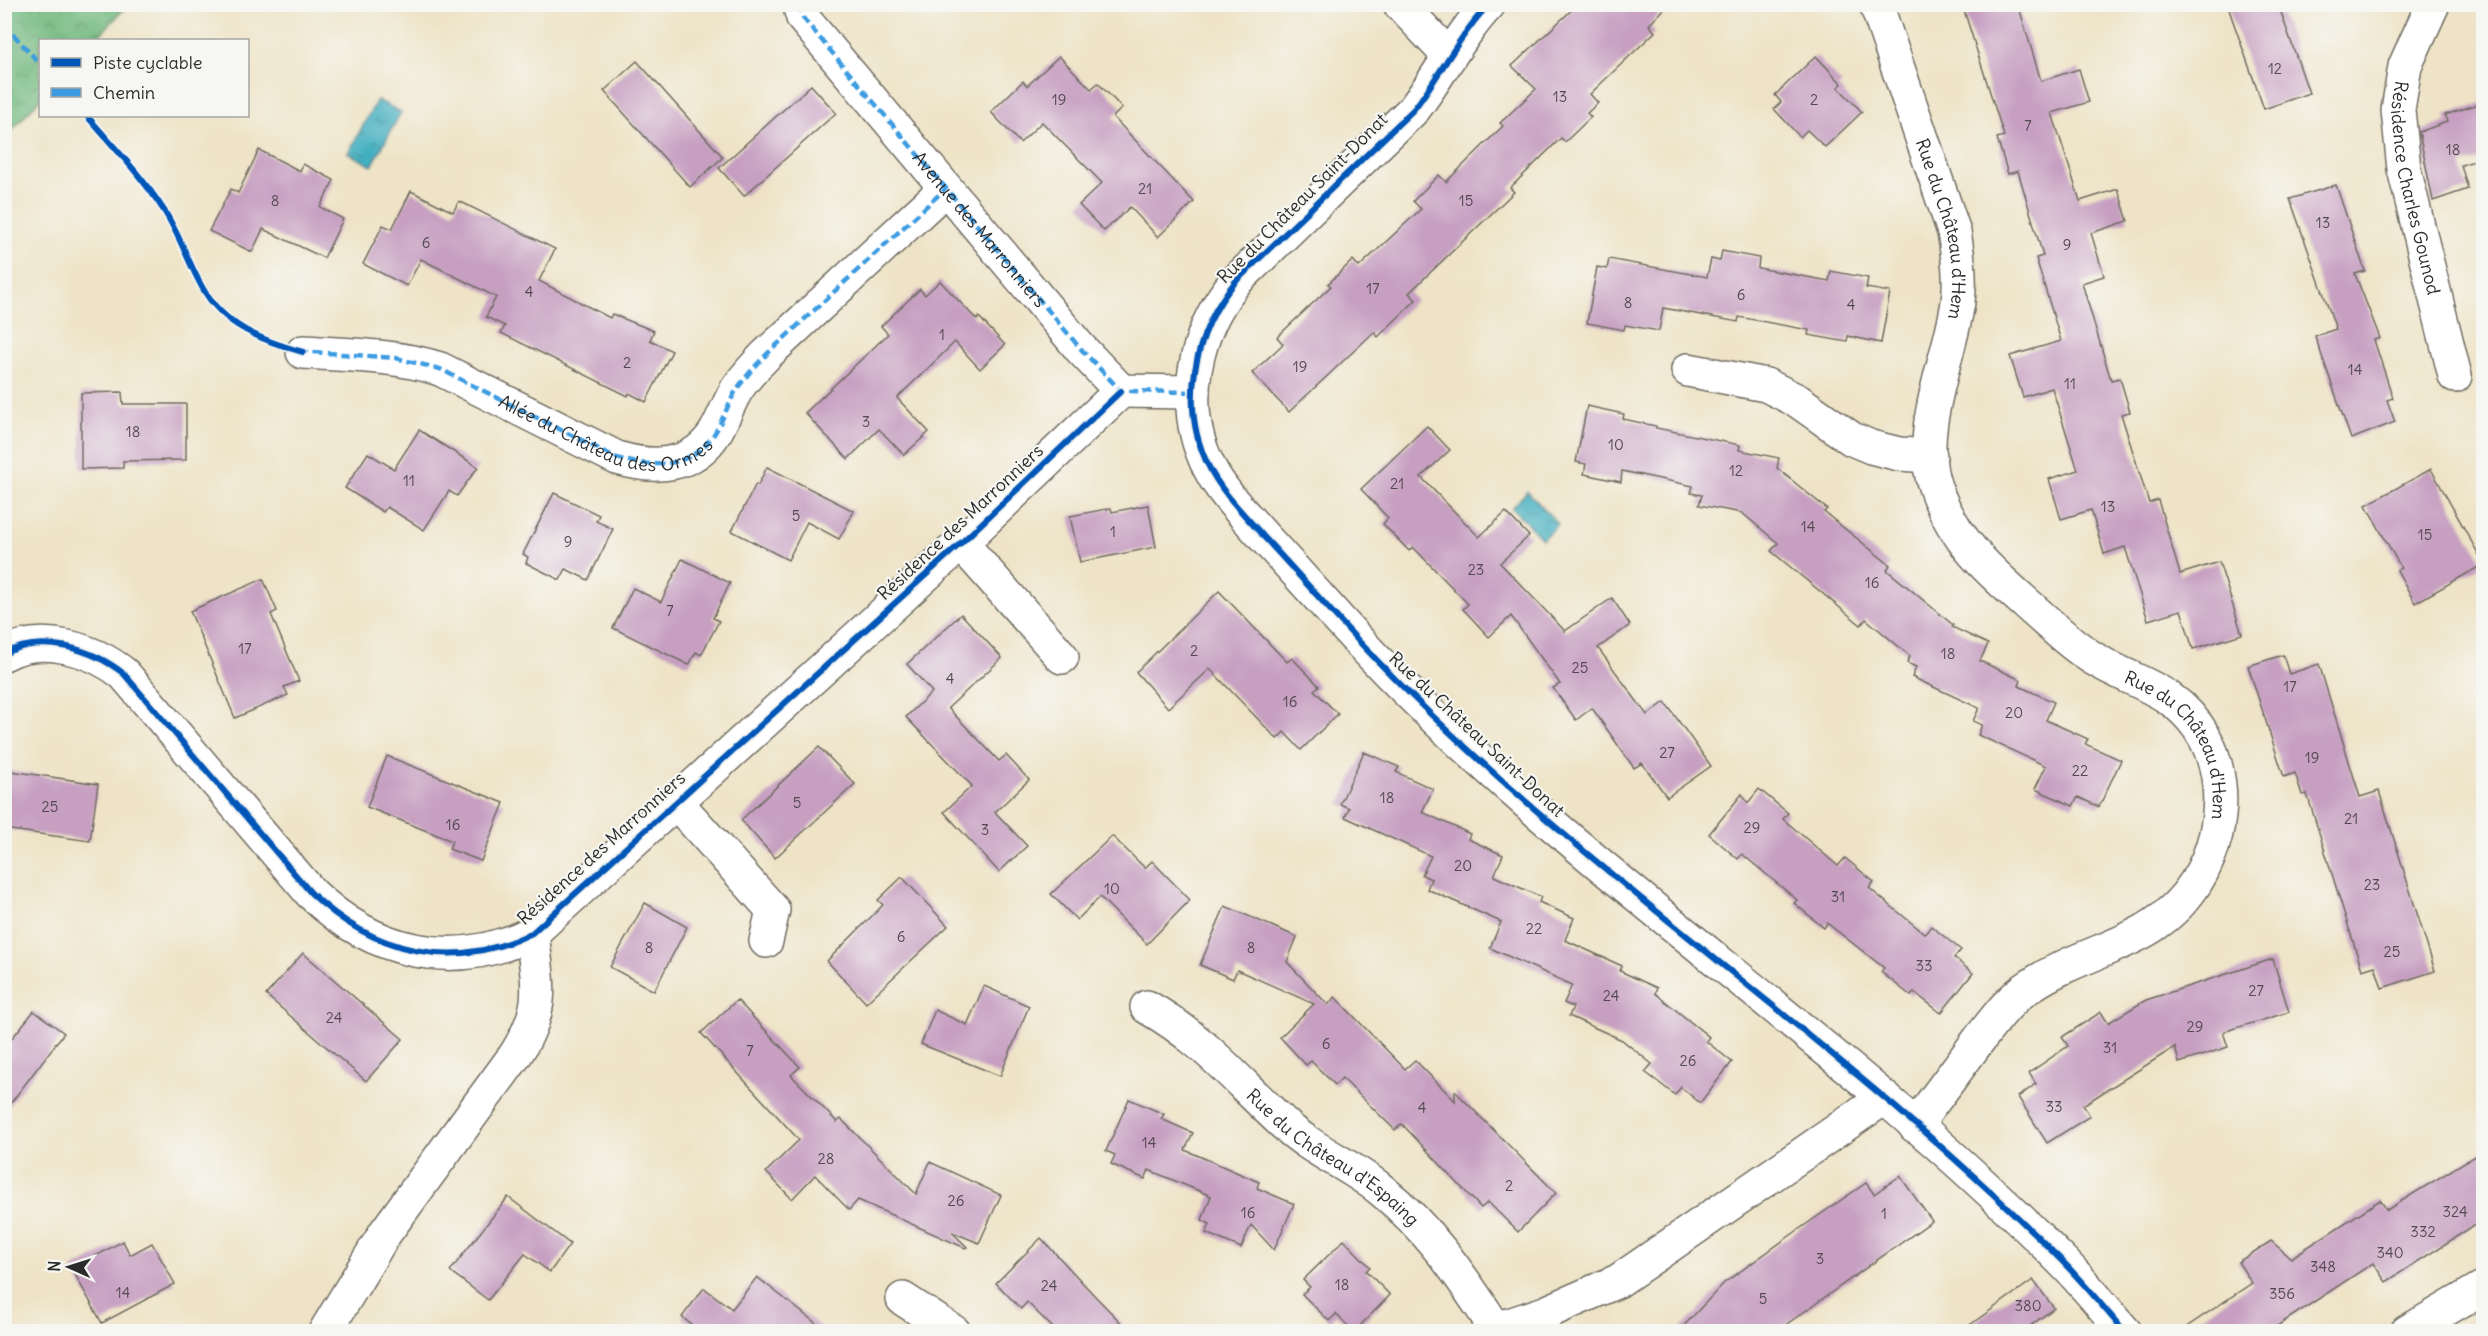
<svg xmlns="http://www.w3.org/2000/svg" width="2488" height="1336" viewBox="0 0 2488 1336" font-family="Delius,sans-serif">
<style>
.forest{fill:url(#forest-crowns);stroke:#4e7255;stroke-width:1.5}
.water{fill:url(#water-ripples);stroke:#366d76;stroke-width:1.5}
.building{fill:#c69fc1}
.lines{fill:none;stroke-linecap:round;stroke-linejoin:round}
.minor-casing{stroke:#6f6b61;stroke-width:36}
.minor{stroke:#fff;stroke-width:33}
.quiet{stroke:#3d9ce1;stroke-width:4.5;stroke-dasharray:9 4.5;stroke-linecap:butt}
.cycleway-casing{stroke:#f6f6f2;stroke-width:10}
.cycleway{stroke:#0057b8;stroke-width:6}
.labels{text-anchor:middle;dominant-baseline:central;stroke-width:4.5;stroke-linejoin:round;paint-order:stroke}
.number-label{font-size:15px;fill:#524850}
.street-label{font-size:18px;fill:#2b2b2b;stroke:#f6f6f2}
</style>
<defs>
<pattern id="forest-crowns" width="20" height="18" patternUnits="userSpaceOnUse" patternTransform="scale(1.5)"><rect width="20" height="18" fill="#72b97f"/><path d="M2 6a3 3 0 1 1 6 0M12 15a3 3 0 1 1 6 0" fill="none" stroke="#5e9768"/></pattern>
<pattern id="water-ripples" width="26" height="14" patternUnits="userSpaceOnUse" patternTransform="scale(1.5)"><rect width="26" height="14" fill="#42afc0"/><path d="M2 4q2-2 4 0t4 0M15 11q2-2 4 0t4 0" fill="none" stroke="#378f9c"/></pattern>
</defs>
<rect width="100%" height="100%" fill="#f6f6f2"/>
<filter id="ink" filterUnits="userSpaceOnUse"><feTurbulence type="fractalNoise" baseFrequency=".0167" numOctaves="2"/><feDisplacementMap in="SourceGraphic" scale="12" xChannelSelector="R" yChannelSelector="G"/><feConvolveMatrix kernelMatrix="1 2 1 2 8 2 1 2 1" color-interpolation-filters="sRGB"/></filter>
<filter id="wash" filterUnits="userSpaceOnUse"><feTurbulence type="fractalNoise" baseFrequency=".008" numOctaves="4" result="noise"/><feDisplacementMap in="SourceGraphic" scale="24" xChannelSelector="R" yChannelSelector="G"/><feGaussianBlur stdDeviation="1.35" result="paint"/><feColorMatrix in="noise" values="0 0 0 0 0 0 0 0 0 0 0 0 0 0 0 0 0 1.4 0 .05"/><feComposite in="paint" operator="in"/></filter>
<g filter="url(#wash)">
<rect width="100%" height="100%" fill="#eee3c6"/>
<!-- forest -->
<path class="forest" d="M4,5H128L95,40H40V99L11,131L5,123Z"/>
<!-- water -->
<g class="water">
<path d="M377,100L401,112L372,166L348,153Z"/>
<path d="M1527,491L1558,524L1542,539L1512,508Z"/>
</g>
<g id="blocks">
<!-- building -->
<g class="building">
<path d="M1578,4H1669L1649,25L1655,32L1590,94L1598,103L1587,113L1591,117L1565,142L1561,138L1510,188L1514,192L1409,293L1416,300L1378,337L1374,332L1289,412L1252,373L1283,344L1277,337L1331,286L1328,284L1353,260L1359,267L1421,209L1413,201L1439,175L1446,182L1503,126L1500,123L1536,89L1512,66Z"/>
<path d="M1962,4H2018L2041,81L2079,69L2089,102L2052,113L2080,201L2118,189L2128,221L2091,233L2104,276L2082,283L2111,380L2120,378L2130,412L2121,414L2149,503L2158,500L2180,574L2219,562L2242,634L2193,649L2181,610L2148,620L2125,547L2104,554L2091,510L2061,519L2049,479L2078,470L2052,388L2023,397L2010,356L2061,341L2036,258L2043,256L2018,171L2008,174L1997,138L2004,136Z"/>
<path d="M2227,4H2278L2309,93L2264,109Z"/>
<path d="M1059,56L1091,89L1098,83L1122,108L1113,117L1194,202L1158,237L1130,207L1104,231L1079,205L1102,183L1042,122L1020,143L991,112L1023,81L1027,86Z"/>
<path d="M1816,56L1842,84L1838,87L1862,112L1825,147L1807,130L1800,137L1774,109L1781,102L1775,95Z"/>
<path d="M637,61L723,157L690,187L604,91Z"/>
<path d="M811,85L836,113L744,196L719,168Z"/>
<path d="M2484,102V158L2461,165L2468,189L2433,201L2419,132L2447,122L2445,115Z"/>
<path d="M259,150L300,171L303,164L334,180L320,207L343,219L324,258L263,229L252,252L209,231L231,189L238,193Z"/>
<path d="M2336,185L2365,271L2355,274L2380,338L2374,340L2393,398L2387,400L2395,422L2351,439L2315,336L2336,329L2290,199Z"/>
<path d="M411,191L453,212L459,201L555,249L539,281L610,318L612,314L654,331L650,340L672,351L646,402L629,393L628,396L501,333L505,326L486,317L496,297L421,259L407,286L363,264L383,225L392,229Z"/>
<path d="M1722,251L1759,258L1758,268L1829,281L1831,271L1868,278L1866,288L1890,292L1881,343L1848,336L1847,342L1808,335L1809,330L1739,317L1738,322L1663,308L1659,331L1625,325L1624,330L1587,323L1597,267L1607,269L1609,259L1707,277L1711,259L1720,261Z"/>
<path d="M940,281L977,320L979,317L1005,345L980,369L955,342L897,398L929,432L904,455L879,429L848,459L805,413L888,334L881,326L920,289L925,295Z"/>
<path d="M122,392L123,404H186V460L123,461V468L81,469V393Z"/>
<path d="M1587,406L1624,414L1623,419L1656,426V428L1740,445L1739,450L1779,458L1777,468L1827,509L1824,512L1890,565L1887,570L1953,625L1952,627L1988,644L1980,661L2021,680L2019,686L2054,702L2046,720L2088,739L2085,744L2121,760L2099,807L2078,797L2073,806L2035,789L2046,766L1978,735L1982,725L1973,721L1979,708L1912,677L1916,667L1907,663L1910,656L1866,619L1861,625L1771,551L1778,543L1742,513L1699,505L1702,495L1691,493L1693,486L1622,471L1621,482L1584,474L1586,464L1576,462Z"/>
<path d="M1427,426L1450,450L1421,477L1479,537L1506,512L1529,536L1500,563L1565,631L1612,598L1630,625L1598,648L1647,715L1665,702L1711,766L1667,797L1642,763L1634,768L1592,708L1576,720L1553,688L1560,684L1511,616L1489,637L1463,609L1468,604L1413,547L1409,551L1383,524L1388,518L1361,489Z"/>
<path d="M419,430L478,467L457,496L449,491L424,530L387,507L383,512L345,488L368,453L394,469Z"/>
<path d="M767,467L854,511L839,539L807,522L788,560L732,531L756,484L758,485Z"/>
<path d="M2431,469L2484,564L2415,603L2397,570L2401,568L2366,505Z"/>
<path d="M554,493L599,515L596,521L613,529L588,580L566,569L560,580L526,563L528,557L523,554Z"/>
<path d="M1148,505L1156,547L1080,562L1070,516L1111,508L1112,512Z"/>
<path d="M682,559L730,583L713,618L719,621L701,655L696,652L689,665L613,628L633,588L661,602Z"/>
<path d="M263,579L277,611L271,614L299,681L284,687L288,695L235,718L190,611Z"/>
<path d="M1219,591L1287,662L1292,658L1319,686L1314,690L1338,714L1301,750L1284,732L1277,739L1210,669L1168,708L1136,672Z"/>
<path d="M961,614L1002,658L948,708L999,761L1006,755L1029,780L995,812L1027,846L999,872L944,812L972,786L906,717L932,692L907,664Z"/>
<path d="M2283,655L2289,674L2319,664L2360,797L2379,791L2435,971L2382,988L2375,966L2362,970L2307,794L2302,795L2295,773L2284,777L2248,666Z"/>
<path d="M819,747L855,784L775,858L741,820Z"/>
<path d="M1364,752L1399,767L1396,772L1433,789L1422,812L1470,834L1468,839L1503,855L1494,876L1541,897L1539,902L1574,918L1565,940L1622,966L1620,971L1657,988L1655,993L1709,1037L1706,1041L1732,1062L1700,1103L1681,1087L1675,1095L1645,1072L1652,1064L1622,1040L1569,1016L1573,1007L1564,1003L1572,985L1490,948L1501,922L1427,889L1431,879L1422,875L1431,856L1345,817L1349,808L1340,804Z"/>
<path d="M387,756L504,803L481,861L449,849L452,841L367,807Z"/>
<path d="M4,770L98,784L90,841L4,829Z"/>
<path d="M1759,789L1788,813L1783,819L1838,866L1845,858L1874,882L1869,888L1925,934L1931,926L1961,950L1954,958L1973,973L1941,1013L1914,992L1911,996L1881,972L1884,968L1827,923L1824,928L1794,903L1797,900L1742,854L1738,859L1709,834L1742,794L1748,803Z"/>
<path d="M1112,836L1145,868L1152,861L1190,900L1147,944L1100,897L1077,920L1051,894Z"/>
<path d="M902,877L948,926L866,1003L827,961L883,905L878,900Z"/>
<path d="M645,903L687,927L654,991L610,967Z"/>
<path d="M1225,906L1297,937L1287,962L1328,1005L1335,997L1405,1069L1415,1060L1455,1101V1091L1556,1193L1518,1232L1488,1202L1481,1208L1402,1124L1395,1130L1342,1078L1335,1085L1311,1061L1306,1065L1280,1037L1314,1004L1237,970L1233,979L1200,965Z"/>
<path d="M303,953L403,1039L366,1081L266,995Z"/>
<path d="M2273,959L2289,1012L2223,1032L2228,1047L2179,1063L2175,1047L2083,1105L2090,1116L2047,1143L2018,1097L2036,1084L2029,1073L2068,1046L2062,1037L2101,1012L2108,1023L2146,1000Z"/>
<path d="M984,986L1029,1006L1000,1076L921,1044L935,1010L967,1025Z"/>
<path d="M737,1000L800,1067L791,1075L837,1122L841,1119L916,1194L930,1162L1001,1195L979,1243L952,1232L967,1247L965,1248L858,1200L849,1210L815,1175L792,1199L766,1172L799,1140L701,1033Z"/>
<path d="M34,1011L64,1033L4,1112V1048Z"/>
<path d="M1129,1099L1164,1114L1161,1119L1193,1133L1185,1150L1259,1182L1257,1188L1294,1204L1274,1250L1251,1225L1241,1248L1206,1233L1210,1224L1202,1220L1211,1196L1149,1170L1145,1179L1111,1164L1115,1155L1106,1151Z"/>
<path d="M2484,1150V1219L2386,1282L2373,1263L2268,1332H2179L2252,1283L2238,1262L2271,1241L2291,1258L2380,1200L2387,1210Z"/>
<path d="M1900,1176L1932,1221L1804,1312L1775,1332H1678L1724,1283L1805,1225L1866,1183L1874,1194Z"/>
<path d="M508,1197L570,1244L550,1272L525,1254L488,1300L450,1271Z"/>
<path d="M1041,1238L1094,1295L1130,1332H1057L1027,1302L1021,1309L996,1283Z"/>
<path d="M1344,1240L1370,1267L1366,1271L1390,1295L1354,1332L1336,1314L1329,1321L1302,1294L1310,1287L1303,1280Z"/>
<path d="M123,1241L130,1255L152,1243L175,1284L102,1323L72,1269Z"/>
<path d="M757,1277L827,1332H701L682,1317L704,1288L732,1309Z"/>
<path d="M2033,1280L2054,1308L2022,1332H1960Z"/>
</g>
</g>
</g>
<g filter="url(#ink)">
<use href="#blocks" fill-opacity="0" stroke="#6f6b61" stroke-width="1.5"/>
<g class="lines">
<!-- minor casing -->
<g class="minor-casing">
<g id="minor">
<path d="M799,4L803,18L1080,348L1121,391L1193,392"/>
<path d="M1400,4L1449,56"/>
<path d="M1489,4C1459,36 1440,75 1414,109L1236,281C1194,331 1178,406 1209,467C1222,493 1244,514 1263,536C1290,565 1316,594 1342,623C1557,860 1832,1029 2056,1255C2081,1279 2102,1306 2125,1332"/>
<path id="s1" d="M1876,4L1954,232C1958,256 1961,278 1958,302C1950,358 1915,431 1935,487C1953,539 1987,569 2028,605C2048,623 2068,642 2091,657C2116,673 2145,682 2169,698C2229,740 2233,823 2196,882C2155,947 2088,946 2030,986C2008,1000 1994,1021 1978,1041C1957,1069 1936,1098 1915,1126"/>
<path id="s2" d="M2433,4L2405,66L2398,110L2404,169L2455,376"/>
<path d="M303,352C349,355 396,355 440,369L617,458C654,469 694,468 716,431C724,417 729,402 737,389C746,376 756,365 767,354L945,189"/>
<path d="M1688,370L1766,385L1798,401L1852,439L1871,447L1899,454L1930,456"/>
<path d="M961,543L1062,657"/>
<path d="M4,654C41,633 93,649 124,674L311,893C373,953 453,972 532,933L961,543L1121,391"/>
<path d="M676,802L773,910L766,941"/>
<path id="s3" d="M1147,1007C1205,1040 1235,1079 1282,1122C1311,1150 1349,1164 1380,1189C1429,1228 1462,1277 1496,1329"/>
<path d="M903,1299L954,1332"/>
<path d="M325,1332L385,1233L516,1054C546,1006 538,986 532,933"/>
<path d="M1488,1332L1545,1313L1618,1281L1884,1098"/>
<path d="M2407,1332L2484,1287"/>
</g>
</g>
<!-- minor -->
<use href="#minor" class="minor"/>
<!-- quiet -->
<g class="quiet">
<path id="s4" d="M799,4L803,18L1080,348L1121,391L1193,392"/>
<path d="M4,24L40,64"/>
<path id="s5" d="M300,351L396,358L440,369L617,458C654,469 694,468 716,431C724,417 729,402 737,389C746,376 756,365 767,354L945,189"/>
</g>
<!-- cycleway casing -->
<g class="cycleway-casing">
<g id="cycleway">
<path d="M1489,4C1459,36 1440,75 1414,109L1236,281C1194,331 1178,406 1209,467C1222,493 1244,514 1263,536C1290,565 1316,594 1342,623C1557,860 1832,1029 2056,1255C2081,1279 2102,1306 2125,1332"/>
<path d="M87,116C113,146 141,175 163,209C179,233 188,262 202,287C223,326 263,341 303,352"/>
<path d="M4,654C41,633 93,649 124,674L311,893C373,953 453,972 532,933L961,543L1121,391"/>
</g>
</g>
<!-- cycleway -->
<use href="#cycleway" class="cycleway"/>
</g>
</g>
<g class="labels">
<!-- number labels -->
<g class="number-label">
<text x="2275" y="68">12</text>
<text x="1560" y="96">13</text>
<text x="1059" y="99">19</text>
<text x="1814" y="99">2</text>
<text x="2028" y="125">7</text>
<text x="2453" y="149">18</text>
<text x="1145" y="188">21</text>
<text x="275" y="200">8</text>
<text x="1466" y="200">15</text>
<text x="2323" y="222">13</text>
<text x="426" y="242">6</text>
<text x="2067" y="244">9</text>
<text x="1373" y="288">17</text>
<text x="529" y="291">4</text>
<text x="1741" y="294">6</text>
<text x="1628" y="302">8</text>
<text x="1851" y="304">4</text>
<text x="942" y="334">1</text>
<text x="627" y="362">2</text>
<text x="1300" y="366">19</text>
<text x="2355" y="369">14</text>
<text x="2070" y="383">11</text>
<text x="866" y="421">3</text>
<text x="133" y="431">18</text>
<text x="1616" y="444">10</text>
<text x="1736" y="470">12</text>
<text x="409" y="480">11</text>
<text x="1397" y="483">21</text>
<text x="2108" y="506">13</text>
<text x="796" y="515">5</text>
<text x="1808" y="526">14</text>
<text x="1113" y="531">1</text>
<text x="2425" y="534">15</text>
<text x="568" y="541">9</text>
<text x="1476" y="569">23</text>
<text x="1872" y="582">16</text>
<text x="670" y="610">7</text>
<text x="245" y="648">17</text>
<text x="1194" y="650">2</text>
<text x="1948" y="653">18</text>
<text x="1580" y="667">25</text>
<text x="950" y="678">4</text>
<text x="2290" y="686">17</text>
<text x="1290" y="701">16</text>
<text x="2014" y="712">20</text>
<text x="1667" y="752">27</text>
<text x="2312" y="757">19</text>
<text x="2080" y="770">22</text>
<text x="1387" y="797">18</text>
<text x="797" y="802">5</text>
<text x="50" y="806">25</text>
<text x="2351" y="818">21</text>
<text x="453" y="824">16</text>
<text x="1752" y="827">29</text>
<text x="985" y="829">3</text>
<text x="1463" y="865">20</text>
<text x="2372" y="884">23</text>
<text x="1112" y="888">10</text>
<text x="1838" y="896">31</text>
<text x="1534" y="928">22</text>
<text x="901" y="936">6</text>
<text x="649" y="947">8</text>
<text x="1251" y="947">8</text>
<text x="2392" y="951">25</text>
<text x="1924" y="965">33</text>
<text x="2256" y="990">27</text>
<text x="1611" y="995">24</text>
<text x="334" y="1017">24</text>
<text x="2195" y="1026">29</text>
<text x="1326" y="1043">6</text>
<text x="2110" y="1047">31</text>
<text x="750" y="1050">7</text>
<text x="1688" y="1060">26</text>
<text x="2054" y="1106">33</text>
<text x="1422" y="1107">4</text>
<text x="1149" y="1142">14</text>
<text x="826" y="1158">28</text>
<text x="1509" y="1185">2</text>
<text x="956" y="1200">26</text>
<text x="2455" y="1211">324</text>
<text x="1248" y="1212">16</text>
<text x="1884" y="1213">1</text>
<text x="2423" y="1231">332</text>
<text x="2390" y="1252">340</text>
<text x="1820" y="1258">3</text>
<text x="2323" y="1266">348</text>
<text x="1342" y="1284">18</text>
<text x="1049" y="1285">24</text>
<text x="123" y="1292">14</text>
<text x="2282" y="1293">356</text>
<text x="1763" y="1298">5</text>
<text x="2028" y="1305">380</text>
</g>
<!-- street labels -->
<g class="street-label">
<text stroke="none"><textPath href="#s2" startOffset="192">Résidence Charles Gounod</textPath></text>
<text transform="translate(1302 198) rotate(-45)">Rue du Château Saint-Donat</text>
<text stroke="none"><textPath href="#s4" startOffset="290">Avenue des Marronniers</textPath></text>
<text stroke="none"><textPath href="#s1" startOffset="236">Rue du Château d'Hem</textPath></text>
<text stroke="none"><textPath href="#s5" startOffset="324">Allée du Château des Ormes</textPath></text>
<text transform="translate(960 522) rotate(-43)">Résidence des Marronniers</text>
<text transform="translate(1477 734) rotate(43)">Rue du Château Saint-Donat</text>
<text stroke="none"><textPath href="#s1" startOffset="867">Rue du Château d'Hem</textPath></text>
<text transform="translate(601 848) rotate(-42)">Résidence des Marronniers</text>
<text stroke="none"><textPath href="#s3" startOffset="240">Rue du Château d'Espaing</textPath></text>
</g>
</g>
<!-- margin -->
<rect width="2488" height="1336" fill="none" stroke="#f6f6f2" stroke-width="24"/>
<!-- legend -->
<rect x="39" y="39" width="210" height="78" fill="#f6f6f2" stroke="#a5a5a2" stroke-width="1.5"/>
<rect x="51" y="58" width="30" height="9" fill="#0057b8" stroke="#a5a5a2" stroke-width="1.5"/>
<text x="93" y="69" font-size="18" fill="#2b2b2b">Piste cyclable</text>
<rect x="51" y="88" width="30" height="9" fill="#3d9ce1" stroke="#a5a5a2" stroke-width="1.5"/>
<text x="93" y="99" font-size="18" fill="#2b2b2b">Chemin</text>
<!-- north arrow -->
<g transform="translate(69 1267) rotate(273)" stroke="#f6f6f2" stroke-width="4.5" paint-order="stroke">
<path d="M0-4.5L10 22L0 15L-10 22Z" fill="#2b2b2b"/>
<text y="-9" font-size="16" font-weight="bold" text-anchor="middle" fill="#2b2b2b">N</text>
</g>
</svg>
